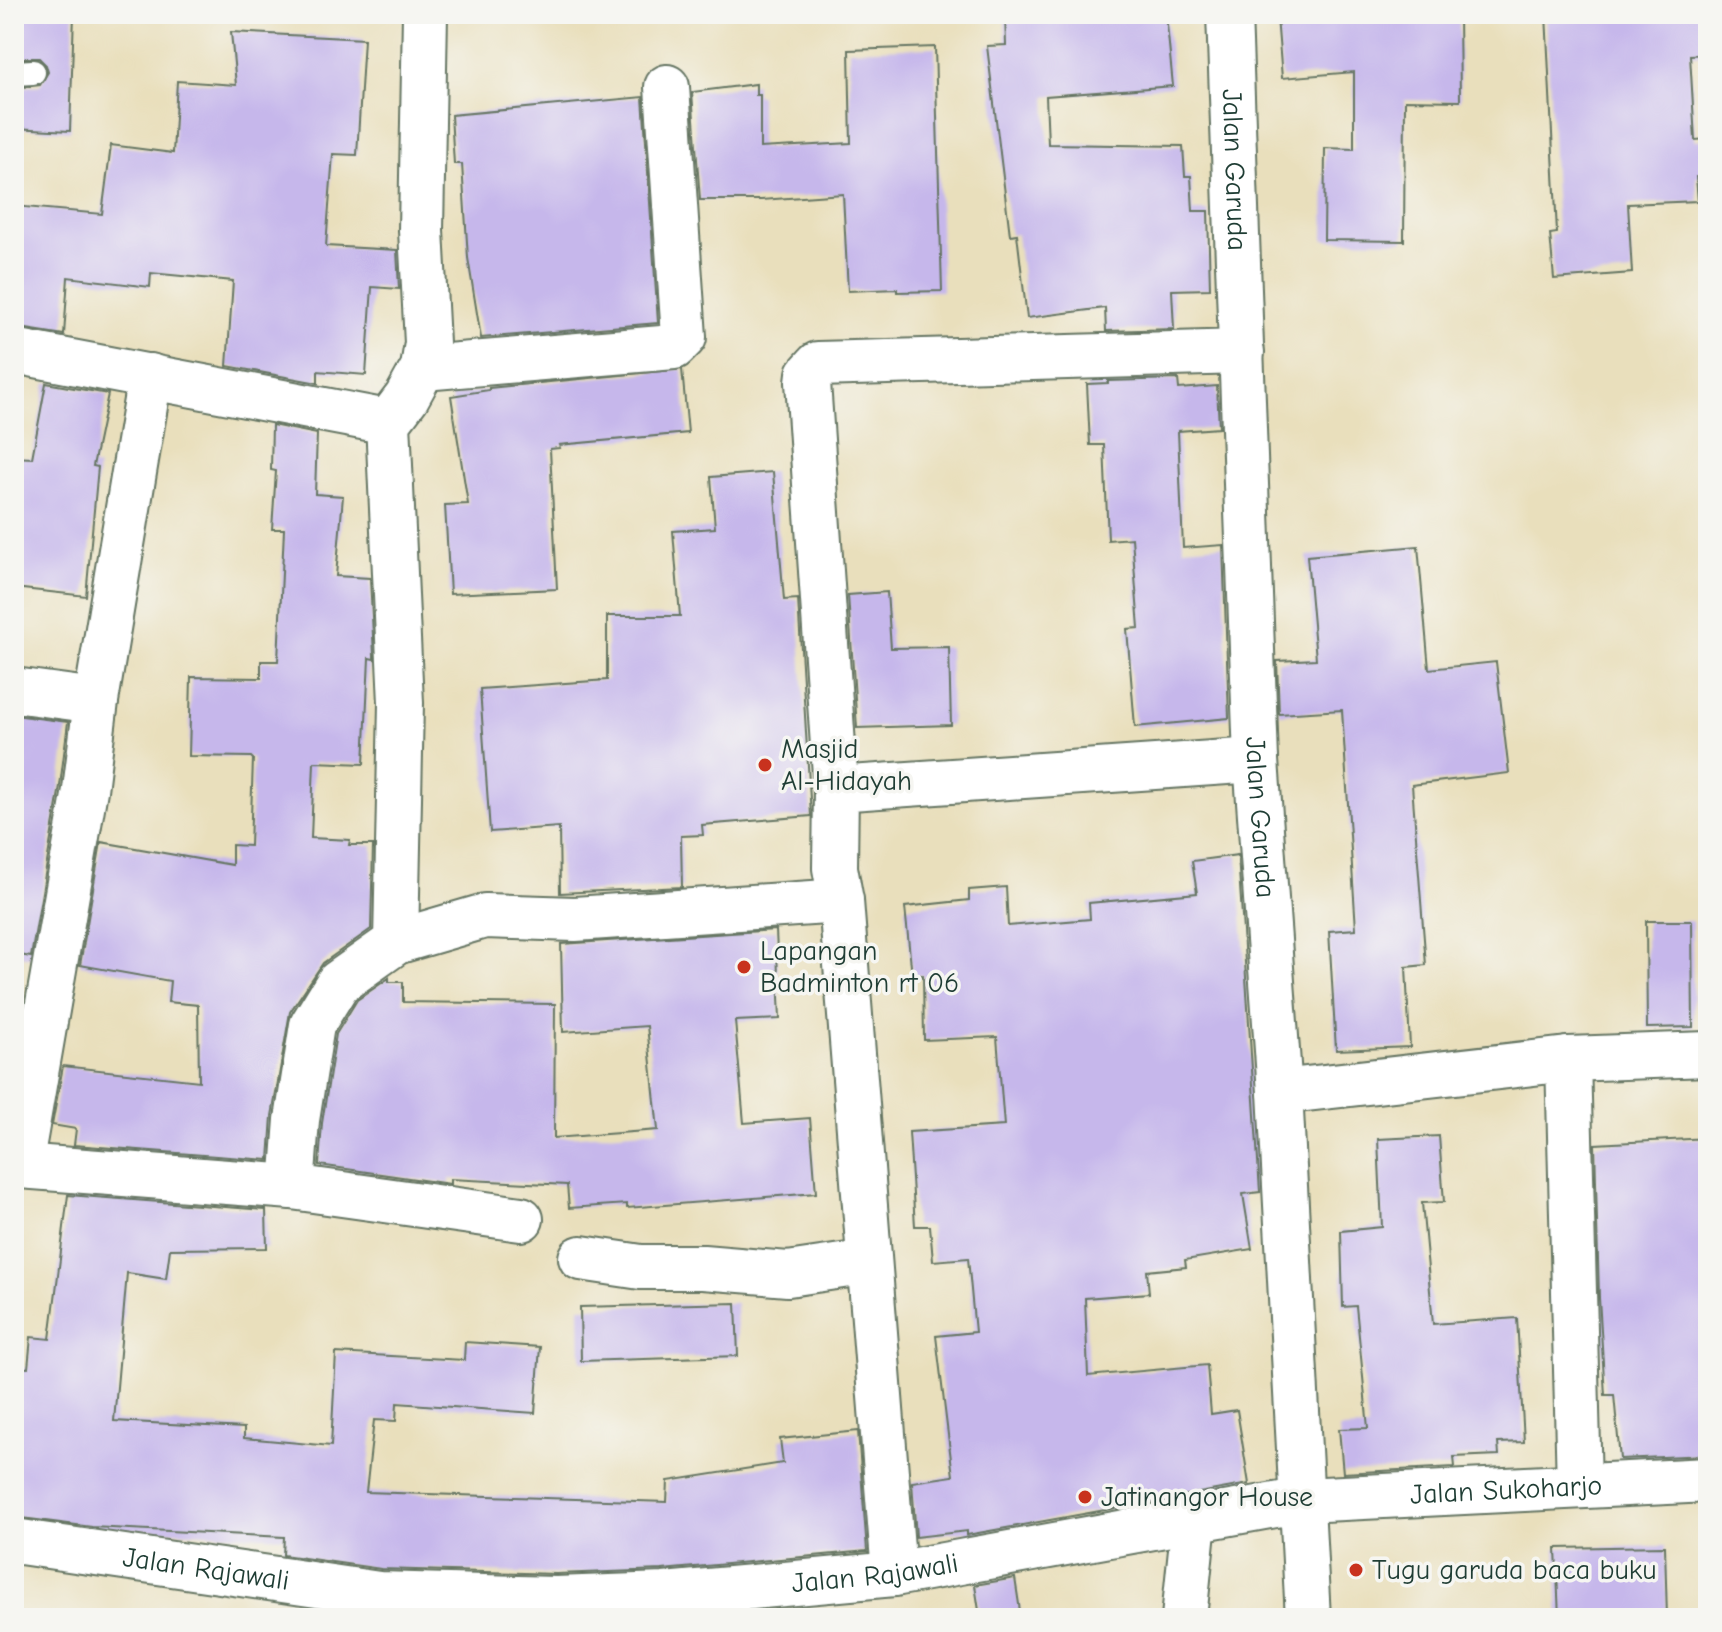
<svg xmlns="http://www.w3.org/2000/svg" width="1722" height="1632" viewBox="0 0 1722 1632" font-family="'Comic Neue',sans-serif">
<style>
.building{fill:#c6b7eb}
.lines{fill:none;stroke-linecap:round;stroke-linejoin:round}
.lane-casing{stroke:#667664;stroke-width:28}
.street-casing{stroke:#667664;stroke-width:48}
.secondary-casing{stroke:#667664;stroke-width:48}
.lane{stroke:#fff;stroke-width:24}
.street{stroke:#fff;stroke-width:44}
.secondary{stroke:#fff;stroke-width:44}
.poi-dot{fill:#c8321e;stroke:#f6f6f2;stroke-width:3}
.labels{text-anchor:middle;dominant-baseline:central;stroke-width:7;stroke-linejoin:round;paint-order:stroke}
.street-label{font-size:28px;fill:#1f3d34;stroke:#f6f6f2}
.poi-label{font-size:28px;fill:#1f3d34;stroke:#f6f6f2;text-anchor:start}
</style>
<rect width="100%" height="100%" fill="#f6f6f2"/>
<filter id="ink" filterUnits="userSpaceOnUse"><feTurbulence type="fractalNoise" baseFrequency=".0125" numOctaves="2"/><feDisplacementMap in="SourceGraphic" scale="16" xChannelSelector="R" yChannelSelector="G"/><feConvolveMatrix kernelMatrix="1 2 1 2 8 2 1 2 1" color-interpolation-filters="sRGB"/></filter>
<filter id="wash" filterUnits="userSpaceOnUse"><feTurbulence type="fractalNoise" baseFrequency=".006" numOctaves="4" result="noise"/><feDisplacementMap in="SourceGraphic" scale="32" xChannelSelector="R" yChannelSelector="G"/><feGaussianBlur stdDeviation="1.8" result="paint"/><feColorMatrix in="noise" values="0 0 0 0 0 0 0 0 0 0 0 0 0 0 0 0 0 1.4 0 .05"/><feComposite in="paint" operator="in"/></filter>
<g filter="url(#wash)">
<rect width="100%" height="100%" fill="#e9dfbc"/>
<g id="blocks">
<!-- building -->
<g class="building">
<path d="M14,14H74L70,131L14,128V88L40,85L48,72L46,65L39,58H14Z"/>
<path d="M1005,14H1166L1173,86L1046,96L1048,144L1183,146L1185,176H1191L1193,211H1208L1210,289L1172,290L1174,329L1106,331L1105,308L1027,318L1017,234L1010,235L987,46L1006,45Z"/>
<path d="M1319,14H1459L1460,101L1405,100L1404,241L1324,240L1325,148L1354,149V72L1282,78L1277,17Z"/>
<path d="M1546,14H1708V54L1690,55L1695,140L1708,139V177H1696L1698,201L1628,204L1632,273L1554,279L1550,234L1557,233Z"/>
<path d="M231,32L364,39L357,155L333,154L326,246L397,250L399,289L372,287L366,375L318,371V383L227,366L233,281L151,273L150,287L68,277L64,335L14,327V206L102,214L111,145L173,153L177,81L236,85Z"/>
<path d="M935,47L942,291L897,292V289L848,291L843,194L761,200H700L692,92L756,84V95H760V148L851,143L849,50Z"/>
<path d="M643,97L658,323L481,338L468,258L462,164H454L451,115Z"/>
<path d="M682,369L688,433L559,445L560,448L550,449L557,589L450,594L445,505L468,504L451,396L489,390V388Z"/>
<path d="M1178,379L1179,389L1217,386L1219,428L1178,431L1183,548L1223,545L1229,718L1135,727L1127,629L1139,628L1132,538L1108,540L1104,445H1090L1087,384L1108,383V381Z"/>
<path d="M46,383L108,394L93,466L98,467L86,596L14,588V457L32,458Z"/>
<path d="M272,425L317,434L315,494L343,496L336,576L370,578L374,655V659L369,658L364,764L314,762L311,838L350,840L349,845H373L371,929L323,963L290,1012L272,1116L269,1160L74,1145L76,1129L52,1125L63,1066L199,1081L198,1005L168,1002L170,981L80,965L101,842L232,865V845L250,846L253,759L251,757L189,756L191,677L261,678V661H278L284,529H272L276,471L271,470Z"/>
<path d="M773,472L784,600L798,599L811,816L702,825L703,835L681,836L682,887L560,893L559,827L490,832L480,689L607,680V616H680L673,531L715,528L711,477Z"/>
<path d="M1418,546L1429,669L1496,662L1509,773L1412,785L1426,965L1406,967L1410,1047L1336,1050L1329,931L1356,929L1342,710L1279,714L1277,661L1316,659L1307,556Z"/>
<path d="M887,592L891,648L949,647L951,725L857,728L848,595Z"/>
<path d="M14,715L68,722L60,786L31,957L14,954Z"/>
<path d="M1238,855L1260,1192L1243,1194L1252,1249L1185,1260L1186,1267L1147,1271L1149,1293L1085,1298L1088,1376L1207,1365L1211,1414L1237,1410L1249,1484L967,1535V1531L916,1537L912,1482L953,1476L936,1336L975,1332L968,1258L933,1261L930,1226H915L909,1132L1004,1126L997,1037L924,1040L923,975L912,976L905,907L969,900V890L1006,887L1008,926L1090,919L1089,903L1197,893L1192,861Z"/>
<path d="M1646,921H1692L1693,1027L1647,1028Z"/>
<path d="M776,930L780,1019L735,1021L744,1123L810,1118L816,1193L627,1208V1204L569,1208L567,1185L450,1179V1184L319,1165L322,1123L336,1034L357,1000L389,978V982H403V1002L555,1004L554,1138L658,1130L647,1026L563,1032L561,944Z"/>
<path d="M1439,1136L1444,1202L1422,1203L1433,1324L1517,1318L1524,1442L1498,1443L1499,1455L1454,1457L1455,1467L1343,1473L1339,1429L1368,1428L1356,1306L1343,1307L1341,1231L1382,1227L1378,1139Z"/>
<path d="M1708,1138V1426H1702L1706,1455L1620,1459L1614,1395H1605L1599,1298L1595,1144Z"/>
<path d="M68,1195L266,1210L267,1248L170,1249L166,1279L127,1273L114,1421L244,1428V1438L331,1446L336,1353L464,1360L465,1342L540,1347L535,1413L397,1403L396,1421L374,1420L366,1492L667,1502L668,1481L783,1463L780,1439L858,1431L867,1551L662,1570L556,1574L381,1569L283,1555L284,1537L92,1527L14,1517V1367L28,1368L31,1337L50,1339Z"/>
<path d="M736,1303L738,1356L581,1361L580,1307Z"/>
<path d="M1665,1546L1667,1618H1559L1556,1548Z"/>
<path d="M1015,1578L1020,1611L980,1617L975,1585Z"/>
</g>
</g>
</g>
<g filter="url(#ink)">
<use href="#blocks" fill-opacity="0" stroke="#667664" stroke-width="2"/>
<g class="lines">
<!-- lane casing -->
<g class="lane-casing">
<path id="lane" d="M14,73L33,72"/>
</g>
<!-- street casing -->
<g class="street-casing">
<g id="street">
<path d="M425,14L421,230L427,343L423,368L407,397L388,422L401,703L396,942L338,983L312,1025L297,1120L292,1187L521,1219"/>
<path d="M14,351L388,422"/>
<path d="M423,368L674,347L684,337L667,87"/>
<path d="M14,690L96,701"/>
<path d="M836,789L808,382L809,374L818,364L1242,352"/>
<path d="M841,901L894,1574"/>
<path d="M396,942L485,916L575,919L841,901L835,868L836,789L1256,760"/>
<path d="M1568,1059L1579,1486"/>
<path d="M1280,1092L1568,1059L1708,1054"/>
<path d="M14,1165L20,1166L85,790L96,701L150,376"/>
<path d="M20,1166L292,1187"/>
<path d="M581,1258L641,1267H703L788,1274L869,1262"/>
<path d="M1184,1618L1194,1520"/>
</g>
</g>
<!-- secondary casing -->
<g class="secondary-casing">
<g id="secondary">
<path id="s1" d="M1229,14L1256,760L1280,1092L1308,1618"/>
<path id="s2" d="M14,1541L379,1594L556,1599L664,1595L894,1574L1303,1500L1708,1480"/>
</g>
</g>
<!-- lane -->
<use href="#lane" class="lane"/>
<!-- street -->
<use href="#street" class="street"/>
<!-- secondary -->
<use href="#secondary" class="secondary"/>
</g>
</g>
<!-- markers -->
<g class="poi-dot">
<circle cx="765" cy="765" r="8"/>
<circle cx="744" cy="967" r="8"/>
<circle cx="1085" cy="1497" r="8"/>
<circle cx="1356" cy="1570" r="8"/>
</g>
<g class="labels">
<!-- street labels -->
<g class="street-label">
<text stroke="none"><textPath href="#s1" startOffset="156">Jalan Garuda</textPath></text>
<text stroke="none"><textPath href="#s1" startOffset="804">Jalan Garuda</textPath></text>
<text stroke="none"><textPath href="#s2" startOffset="1504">Jalan Sukoharjo</textPath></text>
<text stroke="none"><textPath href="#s2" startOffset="194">Jalan Rajawali</textPath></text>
<text stroke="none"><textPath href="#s2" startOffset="866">Jalan Rajawali</textPath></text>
</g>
<!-- poi labels -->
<g class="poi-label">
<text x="781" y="749">Masjid<tspan x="781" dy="32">Al-Hidayah</tspan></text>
<text x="760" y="951">Lapangan<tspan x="760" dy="32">Badminton rt 06</tspan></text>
<text x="1101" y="1497">Jatinangor House</text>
<text x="1372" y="1570">Tugu garuda baca buku</text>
</g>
</g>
<!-- margin -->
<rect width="1722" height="1632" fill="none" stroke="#f6f6f2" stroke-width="48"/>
</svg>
